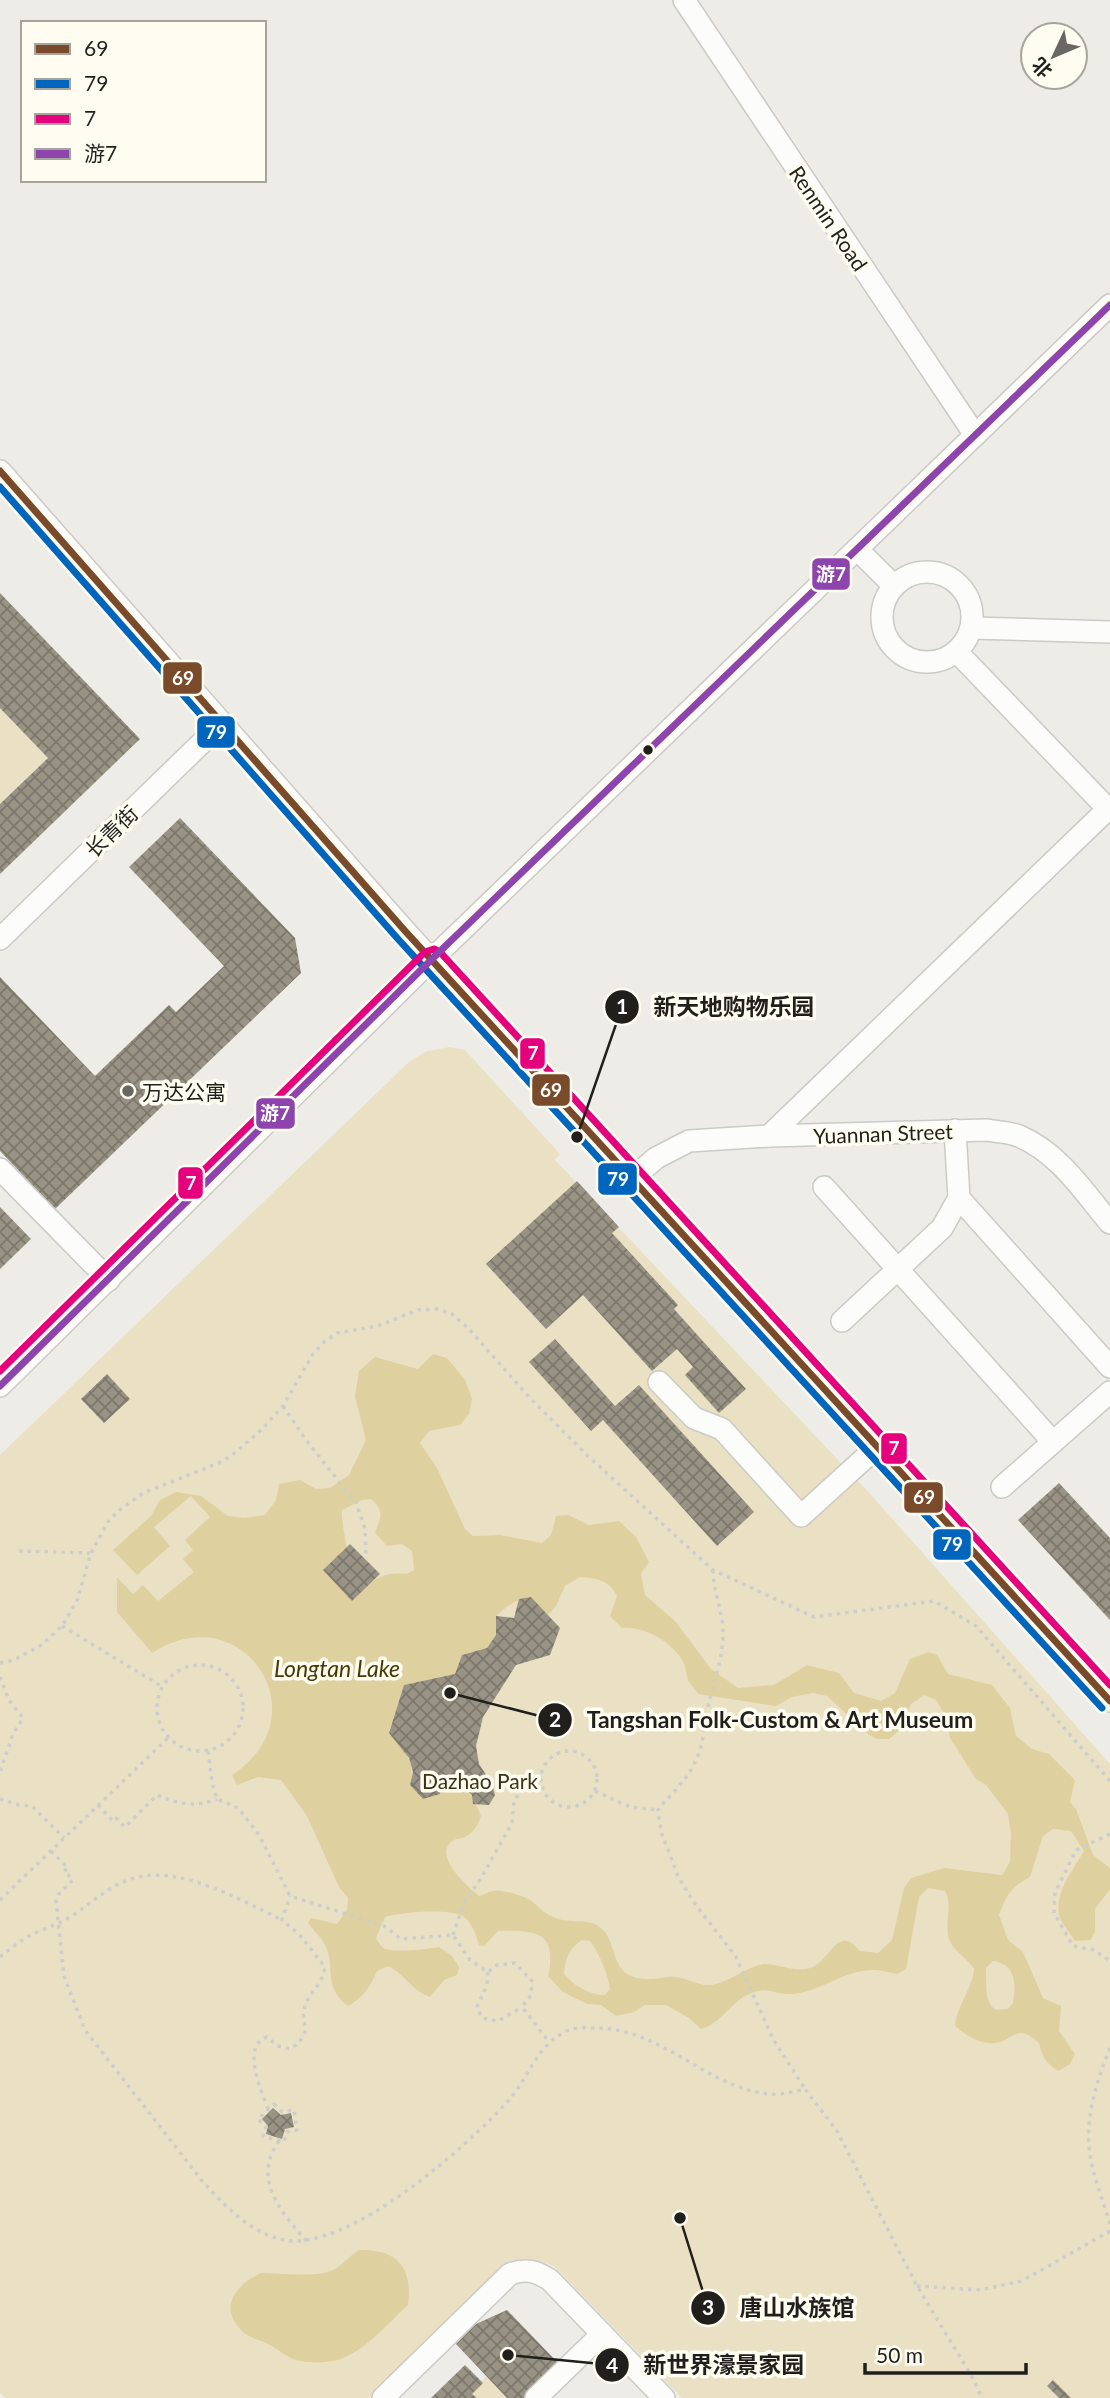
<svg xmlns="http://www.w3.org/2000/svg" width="1110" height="2398" viewBox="0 0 1110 2398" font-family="Lato,'Noto Sans SC',sans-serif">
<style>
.green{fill:#eae1c4}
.water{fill:#dfd09f;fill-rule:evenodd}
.building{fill:url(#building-cross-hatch)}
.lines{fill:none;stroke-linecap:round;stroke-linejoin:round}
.minor-casing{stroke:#cccac5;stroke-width:24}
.path{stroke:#cdcdcb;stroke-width:3.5;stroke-dasharray:3.5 5;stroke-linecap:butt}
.minor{stroke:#fcfcfb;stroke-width:21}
.bus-1-casing{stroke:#fffcf2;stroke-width:12}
.bus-2-casing{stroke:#fffcf2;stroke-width:12}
.bus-3-casing{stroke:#fffcf2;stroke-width:12}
.bus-4-casing{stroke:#fffcf2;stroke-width:12}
.bus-1{stroke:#7a4b2a;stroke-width:7}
.bus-2{stroke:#0065bd;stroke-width:7}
.bus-3{stroke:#e5007d;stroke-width:7}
.bus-4{stroke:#8e44ad;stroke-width:7}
.bus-dot{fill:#201f1b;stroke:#fffcf2;stroke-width:2.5}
.poi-dot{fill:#686762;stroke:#fffcf2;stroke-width:2.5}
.labels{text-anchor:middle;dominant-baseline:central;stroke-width:7;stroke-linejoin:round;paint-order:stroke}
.street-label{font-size:21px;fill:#201f1b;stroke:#fffcf2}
.poi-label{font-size:21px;fill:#201f1b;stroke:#fffcf2;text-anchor:start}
.park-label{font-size:21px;fill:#3c3214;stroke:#fffcf2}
.water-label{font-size:23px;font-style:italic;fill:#483900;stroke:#fffcf2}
.leader{fill:none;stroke:#201f1b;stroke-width:2.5}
.callout-dot{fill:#201f1b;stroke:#fffcf2;stroke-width:2.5}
.mark-label{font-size:21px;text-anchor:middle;font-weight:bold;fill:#fff}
.callout-label{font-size:23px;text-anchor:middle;font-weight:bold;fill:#201f1b;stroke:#fffcf2;stroke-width:7;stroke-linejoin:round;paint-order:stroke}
.line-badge{stroke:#fffcf2;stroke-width:2.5}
.badge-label{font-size:19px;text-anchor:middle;font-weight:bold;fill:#fff}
</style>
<defs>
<pattern id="building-cross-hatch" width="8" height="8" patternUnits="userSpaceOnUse" patternTransform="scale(1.75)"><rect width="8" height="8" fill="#989384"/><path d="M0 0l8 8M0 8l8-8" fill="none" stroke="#7c776b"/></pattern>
</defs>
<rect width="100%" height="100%" fill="#eeece6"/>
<!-- green -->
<g class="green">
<path d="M0,665L69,737L0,804Z"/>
<path d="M450,1047L465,1050L560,1154L555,1160L873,1497L1110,1764V2398H682L554,2266C539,2260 527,2258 511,2261L369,2398H5L0,2392V1455L410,1061L427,1051Z"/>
<path d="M495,2368L524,2398H464Z"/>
</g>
<!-- water -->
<g class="water">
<path d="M433,1354L447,1358L465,1380L472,1399L469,1414L460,1425L429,1431L420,1443L437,1468L465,1529L473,1536L500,1535L542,1543L551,1535L556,1516L568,1515L589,1525L619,1521L636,1537L649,1562L641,1574L645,1595L675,1621L711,1669L738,1688L774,1685L807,1665L839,1673L854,1693L881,1701L895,1693L910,1659L929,1652L937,1655L948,1674L992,1685L1010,1708L1016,1736L1032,1749L1049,1754L1075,1780L1070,1802L1076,1809L1093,1855L1110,1868V1889L1095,1909V1931L1091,1940L1075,1941C1071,1934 1063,1925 1060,1918C1053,1894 1073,1870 1084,1851L1071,1831L1053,1829L1043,1836L1030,1877C1010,1888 1007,1894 999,1915L1008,1940L1023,1952L1043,1998L1061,2006L1059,2031L1075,2054L1070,2064L1058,2071C1046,2063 1042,2057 1039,2043C1033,2038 1027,2032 1019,2033C1014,2034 1007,2039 1003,2041C985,2048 968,2037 955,2026C957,2005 972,1990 974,1969C967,1957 950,1950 948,1935C945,1919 953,1906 945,1891L928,1888L919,1897L906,1969L897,1974C890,1973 882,1970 875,1970C845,1969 821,1992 792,1994C773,1995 770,1985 749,1994C731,2002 721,2024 701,2029L689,2018L666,2005H645L634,2012L616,2016L601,2005L587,2004L563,1992L548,1976C558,1931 535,1930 498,1931L484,1946L479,1945C476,1935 472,1922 463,1916C447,1908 401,1912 385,1917L376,1938C377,1940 380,1945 382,1947C390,1954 428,1949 439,1947L452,1956L459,1967L457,1975L444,1980L430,1997C412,1991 405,1974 388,1966L377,1971C370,1987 364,1997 348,2006C322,1987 336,1966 325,1945C321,1937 313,1930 308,1923L311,1918L337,1924L347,1910L348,1898L339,1887L307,1816L281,1780L258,1777L237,1785L232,1775C323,1716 243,1594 152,1653L117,1612V1577L133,1594L143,1585L158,1601L194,1572L183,1559L193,1550L185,1540L210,1517L191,1496L154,1527L170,1546L137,1575L113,1550L151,1516L160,1500L176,1492L201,1496L228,1516L245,1518L265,1515L276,1500L279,1484L300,1480L316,1489L330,1488L349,1475L366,1440L355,1396L359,1371L375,1357L418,1369ZM371,1499C385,1511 381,1517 375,1533L387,1546L402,1544L412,1551L414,1570C406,1576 401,1572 391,1574C375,1576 363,1589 352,1600L323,1570L347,1548C345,1540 341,1516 342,1510L362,1500ZM580,1577C596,1578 610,1580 617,1596L610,1616L622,1628C646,1626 672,1642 684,1663C686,1668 686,1674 688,1680C690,1684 695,1689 698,1694L776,1706L792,1697L813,1693L827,1696L869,1735L877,1739H889L902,1728L911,1704L924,1695L936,1700L946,1716L950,1738L976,1779L986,1785L1008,1814L1011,1834L1010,1862L1002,1875L944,1868L911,1878L904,1888L892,1940L878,1953L860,1951C835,1921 830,1967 806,1969C792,1971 778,1964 764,1964C749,1965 729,1983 710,1985C698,1986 686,1977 673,1977C665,1976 656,1980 647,1979C608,1978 620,1945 601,1928C588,1917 570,1924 556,1918C545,1915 539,1906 530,1900C523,1895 503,1890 494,1891C489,1891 484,1895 479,1896C468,1887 430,1854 454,1840C457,1838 462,1839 465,1837C474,1832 478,1825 481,1816L472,1795L456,1780H445L440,1794L423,1799L410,1785C416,1760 404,1751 389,1732L404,1685L455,1674L462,1655L487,1648L496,1635V1616C507,1606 515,1600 530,1597L548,1615L556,1606L565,1586ZM582,1940L590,1941C599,1953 608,1974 610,1989L605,1995C589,1995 573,1985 564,1974C565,1959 569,1948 582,1940ZM993,1961C1016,1964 1016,1984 1013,2003L1008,2009L996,2010C983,2002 987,1982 986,1968Z"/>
<path d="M359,2250C397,2249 413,2267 408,2305C388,2323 367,2349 341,2359C329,2363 305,2364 293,2359C285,2356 278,2349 270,2345C261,2340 248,2338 241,2330C218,2306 237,2284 261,2273C280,2273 317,2278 333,2270C342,2266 349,2256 359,2250Z"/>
</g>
<!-- building -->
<g class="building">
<path d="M0,593L140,739L0,874V804L48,758L0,708Z"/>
<path d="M180,818L295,938L301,973L55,1209L0,1151V977L95,1076L169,1005L176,1012L224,966L129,867Z"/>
<path d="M577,1181L619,1227L612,1233L678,1305L674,1309L746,1389L719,1413L685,1375L693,1367L677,1349L652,1371L583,1295L546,1329L486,1264Z"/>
<path d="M0,1207L31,1239L0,1269Z"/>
<path d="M555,1339L615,1406L639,1385L754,1512L717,1546L603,1420L591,1431L529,1362Z"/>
<path d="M107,1374L130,1399L104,1423L81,1399Z"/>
<path d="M1059,1483L1110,1538V1620L1018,1520Z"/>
<path d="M350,1544L380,1574L352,1601L323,1570Z"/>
<path d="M531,1597L560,1628L550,1655L516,1665L483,1717L476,1746L479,1764L492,1784L495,1795L489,1805L473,1804L472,1795L456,1780H445L440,1794L423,1799L410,1785L413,1772L409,1758L389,1733L404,1685L455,1674L462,1655L487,1648L496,1635V1616L514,1618L519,1599Z"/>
<path d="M273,2108L281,2115L291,2113L294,2127L285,2129L282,2139L266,2134L268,2126L262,2119Z"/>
<path d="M507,2310L561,2366L527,2398H507L456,2344L476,2324Z"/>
<path d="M465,2365L483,2383L472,2394L477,2398H431Z"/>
<path d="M1053,2380L1071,2398H1059L1047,2386Z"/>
</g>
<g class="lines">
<!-- minor casing -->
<g class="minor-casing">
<g id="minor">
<path d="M684,0L975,435"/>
<path d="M0,471L406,932L1110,1701"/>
<path d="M857,549L894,586"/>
<circle cx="927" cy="617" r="45"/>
<path d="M972,628L1110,632"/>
<path d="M957,652L1108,809"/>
<path d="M0,939L222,723"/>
<path d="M769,1136L1110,807"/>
<path d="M0,1169L109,1280"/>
<path d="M632,1179L656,1158L689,1141L769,1136L987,1130C997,1132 1009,1132 1019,1136C1059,1153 1083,1191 1110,1223"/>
<path d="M824,1187L1053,1442"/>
<path d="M959,1198L1110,1367"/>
<path d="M842,1321L942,1228L959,1198L955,1130"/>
<path d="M659,1382L694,1418L722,1429L801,1516L877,1447"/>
<path d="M0,1386L432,959L1110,305"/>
<path d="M1002,1487L1110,1392"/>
<path d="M383,2398L510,2274C526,2268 536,2271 550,2280L664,2398"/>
<path d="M536,2398L602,2334"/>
</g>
</g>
<!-- path -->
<g class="path">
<path d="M283,1406L306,1440L356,1503L365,1529L366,1557"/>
<path d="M19,1551L90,1553"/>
<path d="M713,1570C713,1592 723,1611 723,1633C723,1660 712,1686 707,1712C704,1730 703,1747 694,1764C686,1781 670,1795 658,1810L661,1832L678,1876L692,1900L736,1957L773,2039L805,2089"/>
<path d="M62,1626L161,1686"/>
<path d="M0,1663L14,1660L40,1646L62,1626L77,1601L91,1553L108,1522L117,1512L143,1493L219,1463L232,1455L258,1433L283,1406L313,1354L324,1342L337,1333L378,1326L418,1310L437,1309L452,1314L468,1328L530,1398L589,1457L713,1570L814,1617L934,1601L976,1626L1110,1781"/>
<circle cx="200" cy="1708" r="43"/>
<path d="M0,1677L9,1700L23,1718L13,1734L0,1772"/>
<circle cx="569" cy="1779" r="28"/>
<path d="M208,1751L212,1782L217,1799L238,1808L259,1835L290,1896L384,1926L401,1939L453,1935L470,1960L488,1972L497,1965L515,1963L532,1981L531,1995L522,2007L549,2042"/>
<path d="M595,1791L630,1807L658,1810"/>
<path d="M0,1799L19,1805L32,1806L64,1838"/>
<path d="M98,1805L113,1821L116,1818L125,1827L157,1795C178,1804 195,1808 217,1799"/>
<path d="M1110,1834L1076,1850L1055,1893L1054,1913L1073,1946L1094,1950L1110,1961"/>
<path d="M51,1851L68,1868L64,1871L73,1880L59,1894L56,1901L64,1976L85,2030L203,2182C225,2206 250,2233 284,2240C348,2252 467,2147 508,2101C530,2077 536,2044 569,2030C577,2027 587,2028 596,2028C661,2028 706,2087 768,2094C780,2095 793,2092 805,2089L837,2131L917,2286L971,2375L982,2398"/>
<path d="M0,1900L168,1738"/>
<path d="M453,1935L464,1902L480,1880L512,1823L514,1801L527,1783L540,1779"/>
<path d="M0,1957C10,1949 20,1941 31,1935C44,1928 58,1925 70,1917C91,1904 109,1885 134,1878C180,1865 241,1900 282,1920"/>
<path d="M488,1972L487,1985L477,2007L482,2018L498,2021L522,2007"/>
<path d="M1110,2048C1096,2083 1083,2122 1091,2161C1095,2182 1104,2203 1110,2224"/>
<path d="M274,2104L282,2112L294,2110L297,2130L287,2132L284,2142L263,2136L266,2127L258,2119Z"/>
<path d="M268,2109C261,2091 241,2045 267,2037L278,2046L290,2049L299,2043L306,2030C296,1996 320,1995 325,1967L298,1933L282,1920L290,1896"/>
<path d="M279,2141C251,2180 282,2212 307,2242"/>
<path d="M917,2286L980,2290L1022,2281L1110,2231"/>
</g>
<!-- minor -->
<use href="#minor" class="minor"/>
<!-- bus-1 casing -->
<g class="bus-1-casing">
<path id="bus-1" d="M0,471L406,932L1110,1701"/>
</g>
<!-- bus-2 casing -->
<g class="bus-2-casing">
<path id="bus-2" d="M0,487L398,939L1102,1708"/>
</g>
<!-- bus-3 casing -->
<g class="bus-3-casing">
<path id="bus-3" d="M0,1371L425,952L434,949L440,952L1110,1685"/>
</g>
<!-- bus-4 casing -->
<g class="bus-4-casing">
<path id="bus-4" d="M0,1386L432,959L1110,305"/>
</g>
<!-- bus-1 -->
<use href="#bus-1" class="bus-1"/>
<!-- bus-2 -->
<use href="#bus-2" class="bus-2"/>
<!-- bus-3 -->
<use href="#bus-3" class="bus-3"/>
<!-- bus-4 -->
<use href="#bus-4" class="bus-4"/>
</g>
<!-- markers -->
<circle class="bus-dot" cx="648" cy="750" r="6"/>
<circle class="poi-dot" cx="128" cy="1091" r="7"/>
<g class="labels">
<!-- street labels -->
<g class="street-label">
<text transform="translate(829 218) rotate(56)">Renmin Road</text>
<text transform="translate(111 831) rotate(-44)">长青街</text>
<text transform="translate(883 1133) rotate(-2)">Yuannan Street</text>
</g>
<!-- poi labels -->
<g class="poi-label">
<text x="142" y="1091">万达公寓</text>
</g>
<!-- park labels -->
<g class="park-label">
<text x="480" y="1780">Dazhao Park</text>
</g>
<!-- water labels -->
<g class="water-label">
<text x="337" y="1668">Longtan Lake</text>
</g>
</g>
<!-- callouts -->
<path class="leader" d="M577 1137L622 1007M450 1693L555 1720M680 2218L708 2308M508 2355L612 2365"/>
<g class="callout-dot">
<circle cx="577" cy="1137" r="7"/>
<circle cx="450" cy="1693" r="7"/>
<circle cx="680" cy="2218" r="7"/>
<circle cx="508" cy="2355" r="7"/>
<circle cx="622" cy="1007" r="18"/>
<circle cx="555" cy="1720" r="18"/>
<circle cx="708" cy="2308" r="18"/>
<circle cx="612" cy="2365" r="18"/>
</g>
<g class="mark-label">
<text x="622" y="1014">1</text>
<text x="555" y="1727">2</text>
<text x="708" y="2315">3</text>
<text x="612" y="2373">4</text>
</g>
<g class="callout-label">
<text x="734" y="1015">新天地购物乐园</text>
<text x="780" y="1728">Tangshan Folk-Custom &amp; Art Museum</text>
<text x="797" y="2316">唐山水族馆</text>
<text x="724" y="2373">新世界濠景家园</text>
</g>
<g class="line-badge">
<rect x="811" y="557" width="40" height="34" rx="7" fill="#8e44ad"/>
<rect x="162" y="661" width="41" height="34" rx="7" fill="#7a4b2a"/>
<rect x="196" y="715" width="40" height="34" rx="7" fill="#0065bd"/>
<rect x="519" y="1037" width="27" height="33" rx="7" fill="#e5007d"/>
<rect x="531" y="1073" width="40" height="34" rx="7" fill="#7a4b2a"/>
<rect x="255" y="1097" width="41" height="33" rx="7" fill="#8e44ad"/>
<rect x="597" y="1162" width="41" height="34" rx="7" fill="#0065bd"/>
<rect x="177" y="1166" width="27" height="34" rx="7" fill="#e5007d"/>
<rect x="880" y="1432" width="28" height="33" rx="7" fill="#e5007d"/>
<rect x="903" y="1481" width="41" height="33" rx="7" fill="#7a4b2a"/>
<rect x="932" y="1528" width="40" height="33" rx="7" fill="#0065bd"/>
</g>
<g class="badge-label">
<text x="831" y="581">游7</text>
<text x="183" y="685">69</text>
<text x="216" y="739">79</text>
<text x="533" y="1060">7</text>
<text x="551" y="1097">69</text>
<text x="275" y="1120">游7</text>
<text x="618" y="1186">79</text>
<text x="191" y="1190">7</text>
<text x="894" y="1455">7</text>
<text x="924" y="1504">69</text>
<text x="952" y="1551">79</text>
</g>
<!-- legend -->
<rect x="21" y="21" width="245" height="161" fill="#fffcf2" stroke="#a6a49c" stroke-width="2"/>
<rect x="35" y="44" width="35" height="10" fill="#7a4b2a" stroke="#a6a49c" stroke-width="2"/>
<text x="84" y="56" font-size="21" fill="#201f1b">69</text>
<rect x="35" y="79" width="35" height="10" fill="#0065bd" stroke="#a6a49c" stroke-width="2"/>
<text x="84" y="91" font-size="21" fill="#201f1b">79</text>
<rect x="35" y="114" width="35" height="10" fill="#e5007d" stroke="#a6a49c" stroke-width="2"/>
<text x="84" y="126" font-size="21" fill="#201f1b">7</text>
<rect x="35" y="149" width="35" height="10" fill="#8e44ad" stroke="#a6a49c" stroke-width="2"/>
<text x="84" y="161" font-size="21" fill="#201f1b">游7</text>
<!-- north arrow -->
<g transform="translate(1054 56) rotate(226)"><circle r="33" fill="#fffcf2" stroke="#a6a49c" stroke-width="2"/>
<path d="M0-5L12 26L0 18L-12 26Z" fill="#686762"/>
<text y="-10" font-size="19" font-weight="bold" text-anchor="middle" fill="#201f1b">北</text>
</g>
<!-- scale -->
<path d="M865 2363v10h161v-10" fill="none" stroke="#201f1b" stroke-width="3.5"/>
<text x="876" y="2363" font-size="21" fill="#201f1b" stroke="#fffcf2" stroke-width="5" paint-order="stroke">50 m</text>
</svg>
